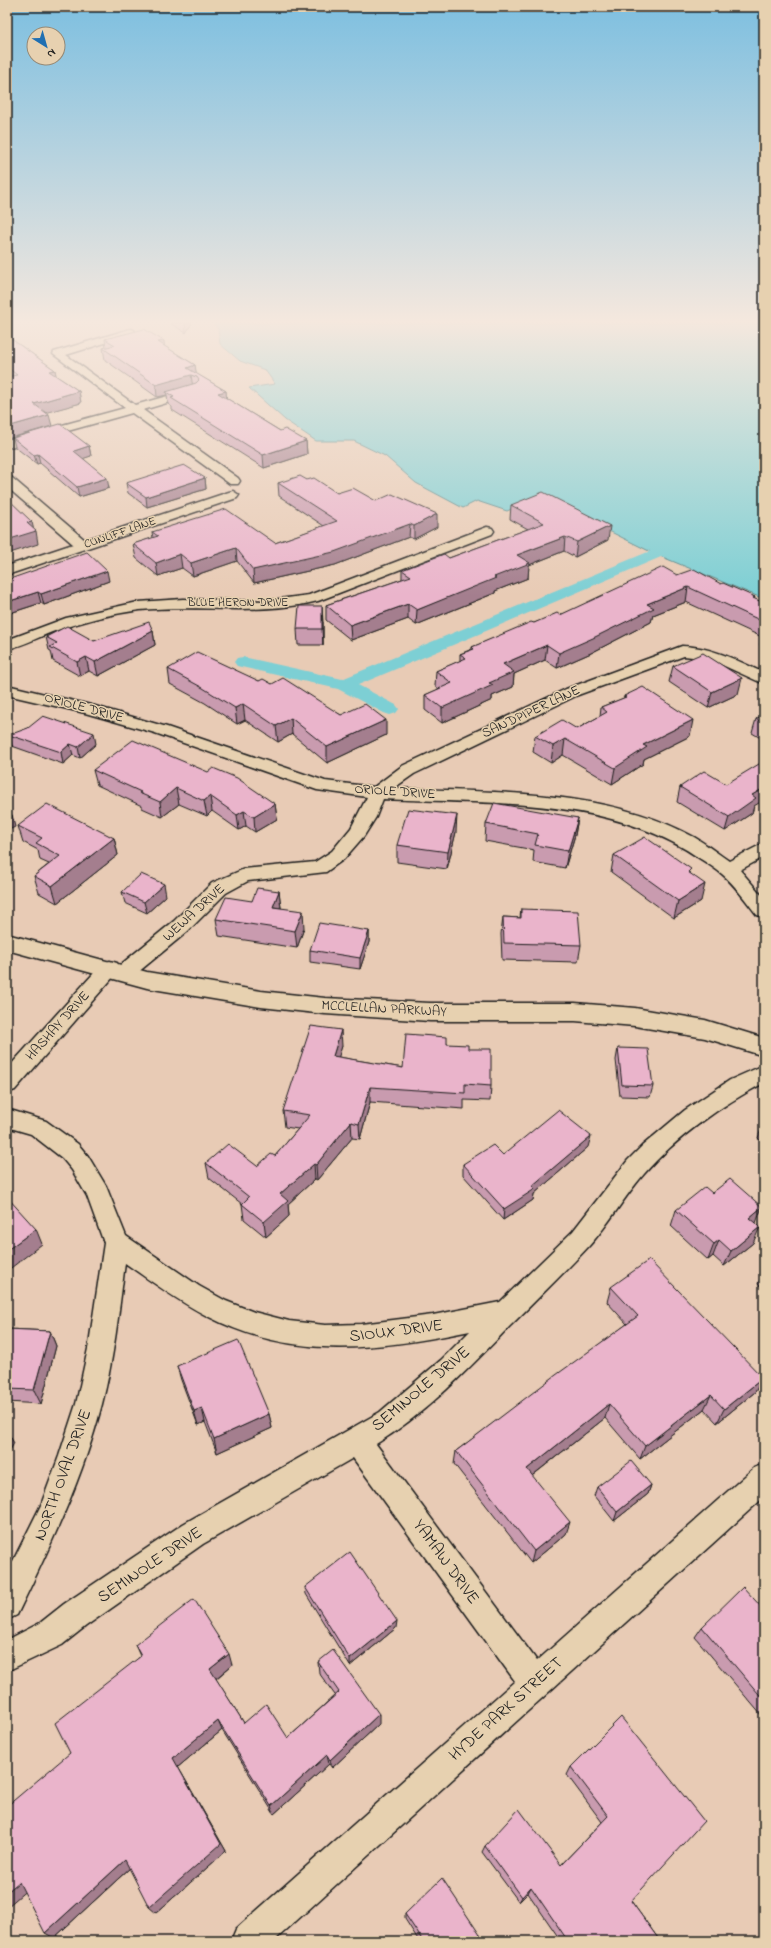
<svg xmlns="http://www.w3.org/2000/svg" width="771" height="1948" viewBox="0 0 771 1948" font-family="'Indie Flower',sans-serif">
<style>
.water{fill:#7dcfd4;stroke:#56878a}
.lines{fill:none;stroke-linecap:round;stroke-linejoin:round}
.canal{fill:#7dcfd4;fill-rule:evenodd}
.minor-casing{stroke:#1c1c1c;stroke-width:3}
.tertiary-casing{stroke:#1c1c1c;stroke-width:3}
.minor{fill:#e7d1b0;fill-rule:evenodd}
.tertiary{fill:#e7d1b0;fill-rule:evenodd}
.wall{fill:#c99baf;stroke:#1c1c1c}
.shaded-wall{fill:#a47e8e;stroke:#1c1c1c}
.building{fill:#eab4cb;stroke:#1c1c1c}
.labels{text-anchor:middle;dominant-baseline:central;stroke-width:3;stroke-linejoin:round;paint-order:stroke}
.far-street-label{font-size:12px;fill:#1c1c1c;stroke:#e7d1b0}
.street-label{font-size:14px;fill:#1c1c1c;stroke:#e7d1b0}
.near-street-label{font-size:17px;fill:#1c1c1c;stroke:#e7d1b0}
</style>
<rect width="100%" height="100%" fill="#e8cbb5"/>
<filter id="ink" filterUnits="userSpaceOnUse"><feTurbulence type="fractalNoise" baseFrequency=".025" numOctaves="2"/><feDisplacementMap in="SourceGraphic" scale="8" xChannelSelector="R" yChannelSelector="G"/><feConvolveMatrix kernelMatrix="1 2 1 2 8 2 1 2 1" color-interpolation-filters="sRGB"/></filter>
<g filter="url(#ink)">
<!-- water -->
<path class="water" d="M213,323H764V599L655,554L549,501L532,500L507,511L477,501L463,508L416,483L385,456L354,441H316L285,420L249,388L275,384L265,370L240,361L220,344L218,329Z"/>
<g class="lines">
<!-- canal -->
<path class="canal" d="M655,549L661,551L663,554L661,557L358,685L396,705L399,709L396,713L390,715L384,713L338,689L237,666L234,662L237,658L243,657L342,679Z"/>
<!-- minor casing -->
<g class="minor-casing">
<g id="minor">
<path d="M130,329L134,330L135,332L134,334L66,355L135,405L193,389L197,390L199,392L197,394L143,410L238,478L240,481L238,484H230L132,413L7,448V440L125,408L53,354L54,352Z"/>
<path d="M7,476L11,477L85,540L229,492L233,491L239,495L237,498L7,575V566L73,544L7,487Z"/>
<path d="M487,527L492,528L494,531L492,534L318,601C259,616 200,604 140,610C110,614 80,622 52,632C37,638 22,646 7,649V640L66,618L138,602L183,599L265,601L309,595Z"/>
<path d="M682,646C712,647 737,660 764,673V684L709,659L684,656L578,695L414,774L394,788C492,793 605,788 694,837C706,844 717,853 729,861L764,843V857L740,870L764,898V917L757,915C746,901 735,885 722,874C715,868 707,863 699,858C609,796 488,804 383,799L376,817L364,836L344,859L326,872L248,881L226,893L188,931L131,978L124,980L117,978L115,975L15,1090L7,1093V1069L103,963L110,961L117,963L119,966L174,921L212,883L244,869L315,862L332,851L351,828L367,797L317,790L155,733L85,713L7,695V685L95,706L167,727L325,781L374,787L402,766L566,689Z"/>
<path d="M764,1065V1083C723,1104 674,1139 644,1174C624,1197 609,1224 589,1246C563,1274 536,1300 510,1326C468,1369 427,1413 376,1444L537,1661L754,1468L764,1464V1497L274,1941H231L236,1929L515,1681L353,1458L203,1544L86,1626L62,1645L7,1671V1640L40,1623L64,1604L183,1524L380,1412L441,1360L470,1331C379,1350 293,1361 207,1316C178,1301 152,1282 125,1263C119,1310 114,1358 102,1404C83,1478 50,1547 17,1615L7,1620V1573L41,1505L59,1456L76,1404L89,1344L104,1243L87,1196L72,1170L62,1158L31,1134L7,1127V1109L46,1121L78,1144L88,1156L106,1186L126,1236L199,1286L226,1301L254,1312L289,1321L325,1325L361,1324L433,1315L500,1302L573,1231L628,1160L642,1146L685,1110L730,1080Z"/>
</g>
</g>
<!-- tertiary casing -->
<g class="tertiary-casing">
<path id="tertiary" d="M7,934L147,972L261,991L325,998L430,1003H575L635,1008L705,1020L764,1038V1056L705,1038L635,1026L575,1021H430L325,1014L261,1007L147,988L7,950Z"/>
</g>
<!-- minor -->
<use href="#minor" class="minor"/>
<!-- tertiary -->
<use href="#tertiary" class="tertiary"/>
</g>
<!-- wall -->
<g class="wall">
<path d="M170,323H192L186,333Z"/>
<path d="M7,336L55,370L56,376L79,391L81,403L46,412L52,426L7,439V377H8L7,376Z"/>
<path d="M105,339L164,346L195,365L196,374L226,391V398L280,431L306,441L307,454L264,468L172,410V407L168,404L167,395L157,397L105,360L103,348H106Z"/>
<path d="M13,438L89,446L91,456L83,458L109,488L79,497L40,463L37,464L15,447Z"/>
<path d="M205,478L206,489L147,507L128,493L126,483Z"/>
<path d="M307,480L337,493L376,501L437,527L414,539L409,537L335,565L254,583L237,561L193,576L182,568L158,576L136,558L133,544L153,538L152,532L275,543L324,526L279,496L278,483Z"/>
<path d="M511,505L608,540L575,557L564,551L529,565L528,578L495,591V593L416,625L408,619L351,640L326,620V605L402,579V570L449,558L528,529L510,519Z"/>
<path d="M677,575L721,584L755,597L754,599L764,603V648L760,645L762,637L686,602L653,615L651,622L591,653L557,668L545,660L514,674L513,687L492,696V700L442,723L425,710V695L439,689L435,686L436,671L460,661V654L472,649V647L534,623L560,615Z"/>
<path d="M7,580L109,581L44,605L41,603L7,614Z"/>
<path d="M323,622V645H298L297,629Z"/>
<path d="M153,631L155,645L98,676L89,671L80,676L53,661L51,651L49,650L46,637L94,641Z"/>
<path d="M673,666L738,694L708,708L669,682Z"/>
<path d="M168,669L259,681L272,684L386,735L327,763L292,734L278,742L245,720L237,724L205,703L170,684Z"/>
<path d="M624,696L690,736L644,759L643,764L612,784L563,755L551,763L533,752L535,736L577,729L600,716L601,707L624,698Z"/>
<path d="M764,714V740L752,733L756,719Z"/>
<path d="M9,735L96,744L80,758L73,755L63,764L12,746Z"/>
<path d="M93,770L275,804L277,819L255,832L246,826L239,830L212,811L207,816L179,804L162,817L142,808V806L97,785Z"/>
<path d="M680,787L754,806L752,813L725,831L677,802Z"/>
<path d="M578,818L575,835L565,868L533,862L534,850L485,841L486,824Z"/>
<path d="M18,826L114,838L118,855L57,903L39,893L34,876L49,864L40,860L38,850L23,842Z"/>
<path d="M456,832L447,869L397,862V845Z"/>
<path d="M614,855L690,873L701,901L674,918L611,872Z"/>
<path d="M279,891L281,908L304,928L297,948L219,936L216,919L252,901Z"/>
<path d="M122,892L166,896L147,913L125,903Z"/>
<path d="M521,909L581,945L578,962L502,960L501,934L503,917L520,918Z"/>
<path d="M369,931V942L360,969L310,962V950Z"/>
<path d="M447,1044L468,1049L491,1086L490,1101L464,1100V1109L370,1102L360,1139L352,1138L317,1180L315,1179L288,1204L289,1216L266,1237L244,1219L242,1204L209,1178L206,1163L257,1166L275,1156L298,1129L285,1127L283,1111L342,1046L338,1057L403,1068Z"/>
<path d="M618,1048L653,1086L650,1097L620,1096L616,1060Z"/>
<path d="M764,1122V1144L758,1138L763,1123Z"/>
<path d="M588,1147L534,1194L533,1200L503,1220L463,1175V1164L503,1155Z"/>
<path d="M712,1193L762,1207L755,1223L753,1243L724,1266L713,1256L708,1260L671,1226L676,1210Z"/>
<path d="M764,1273V1290L758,1284L763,1274Z"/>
<path d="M611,1287L763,1378L755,1392L717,1423L704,1409L640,1459L605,1418L532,1476L566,1534L531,1563L454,1464L456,1451L627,1324L607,1302Z"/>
<path d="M7,1329L50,1331L56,1346L41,1404L7,1402Z"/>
<path d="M177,1366L269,1414L272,1428L217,1453L205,1422L198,1425L181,1380Z"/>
<path d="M651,1485L648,1494L614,1521L594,1496L597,1487Z"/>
<path d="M305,1587L396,1628L350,1666L306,1594Z"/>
<path d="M764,1610V1714L762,1716L695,1637L702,1627Z"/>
<path d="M135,1645L232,1665L216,1679L244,1723L288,1738L335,1695L319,1673L318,1662L379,1724L332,1768L329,1764L274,1814L222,1730L178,1767L226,1851L156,1913L130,1868L54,1938L70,1753L140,1656Z"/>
<path d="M621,1717L631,1901L660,1941H561L528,1893L519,1902L482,1852L485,1846L561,1865L602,1822L567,1775L571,1767Z"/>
<path d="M405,1914L484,1941H419L405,1919Z"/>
</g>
<!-- shaded-wall -->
<g class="shaded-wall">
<path d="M192,323L186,333L185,324Z"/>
<path d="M164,341L165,353L158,342Z"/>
<path d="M195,365L197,377L191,375L193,388L166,392L167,395L157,397L156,385L187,368Z"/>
<path d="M55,370L57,381L49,371Z"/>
<path d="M79,391L81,403L37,415L34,404Z"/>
<path d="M226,391L227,403L218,393Z"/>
<path d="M49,415L52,426L7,439V427Z"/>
<path d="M306,441L307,454L264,468L263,455Z"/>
<path d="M89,446L91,456L76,461L74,451Z"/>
<path d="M38,454L40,463L37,464L34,455Z"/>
<path d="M107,478L109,488L79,497L77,487Z"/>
<path d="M205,478L206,489L147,507L146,497Z"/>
<path d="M437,514V527L414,539V526Z"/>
<path d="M32,522L34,531H36L38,544L7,554V540L27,523Z"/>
<path d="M410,524L409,537L335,565L254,583L253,570Z"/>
<path d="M610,526L608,540L575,557L577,542Z"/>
<path d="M565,537L564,551L529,565L528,578L495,591V593L416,625L417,610L494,577L517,555Z"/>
<path d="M236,548L237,561L193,576L191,563Z"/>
<path d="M180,554L182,568L158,576L156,563Z"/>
<path d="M107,571L109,581L44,605L41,594Z"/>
<path d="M688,587L686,602L653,615L651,622L591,653L557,668L559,653L647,604Z"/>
<path d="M38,592L41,603L7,614V602Z"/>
<path d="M408,604V619L351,640L350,625Z"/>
<path d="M322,606L323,622V645L322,629Z"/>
<path d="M153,631L155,645L98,676L95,662Z"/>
<path d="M547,645L545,660L514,674L513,687L492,696V700L442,723V708L489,683L503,664Z"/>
<path d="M86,657L89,671L80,676L77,662Z"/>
<path d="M742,678L738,694L708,708L712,692Z"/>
<path d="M243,704L245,720L237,724L235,708Z"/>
<path d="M291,718L292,734L278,742L276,726Z"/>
<path d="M386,720V735L327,763V747Z"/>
<path d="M693,720L690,736L644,759L643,764L612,784L615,768L643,745Z"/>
<path d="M94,733L96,744L80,758L78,747Z"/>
<path d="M565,739L563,755L551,763L553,746Z"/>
<path d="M70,744L73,755L63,764L61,752Z"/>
<path d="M176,788L179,804L162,817L160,802Z"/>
<path d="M764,788V800L754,806L752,813L725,831L729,817L752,795Z"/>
<path d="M210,796L212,811L207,816L204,801Z"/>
<path d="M275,804L277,819L255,832L254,817Z"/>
<path d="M244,811L246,826L239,830L237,815Z"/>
<path d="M12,815L15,827L7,831V818Z"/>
<path d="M457,815L456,832L447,869L448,852Z"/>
<path d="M578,818L575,835L565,868L568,851Z"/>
<path d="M114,838L118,855L57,903L52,886Z"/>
<path d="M164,884L166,896L147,913L144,902Z"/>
<path d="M705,884L701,901L674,918L678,901Z"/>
<path d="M279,891L281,908L273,907Z"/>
<path d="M303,911L304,928L297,948L295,931Z"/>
<path d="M369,931V942L360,969V958Z"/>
<path d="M341,1030L342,1046L334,1072L333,1056Z"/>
<path d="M370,1087V1102L360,1139L359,1124Z"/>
<path d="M351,1122L352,1138L317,1180L316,1165Z"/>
<path d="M591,1136L588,1147L534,1194L533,1200L503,1220L504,1209Z"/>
<path d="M314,1164L315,1179L288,1204L289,1216L266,1237L264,1222L280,1194Z"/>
<path d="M762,1207L756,1223L743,1234L749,1218Z"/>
<path d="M760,1227L753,1243L724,1266L731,1251Z"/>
<path d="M36,1229L42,1244L7,1271V1250Z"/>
<path d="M719,1240L713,1256L708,1260L714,1244Z"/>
<path d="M50,1331L56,1346L41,1404L34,1390Z"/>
<path d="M763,1378L755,1392L717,1423L724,1409Z"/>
<path d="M711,1395L704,1409L640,1459L645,1446Z"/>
<path d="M609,1404L605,1418L524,1482L527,1469Z"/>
<path d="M202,1408L205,1422L198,1425L194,1411Z"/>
<path d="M269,1414L272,1428L217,1453L214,1439Z"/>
<path d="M7,1431L14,1443L7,1456Z"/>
<path d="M651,1485L648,1494L614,1521L617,1512Z"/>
<path d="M570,1522L566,1534L531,1563L534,1551Z"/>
<path d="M397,1621L396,1628L350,1666V1659Z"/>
<path d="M229,1654L232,1665L214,1680L210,1669Z"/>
<path d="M379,1714V1724L332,1768L330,1760Z"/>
<path d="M218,1721L222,1730L178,1767L226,1851L156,1913L149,1907L173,1758Z"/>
<path d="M327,1755L329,1764L274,1814L271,1806Z"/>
<path d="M125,1860L132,1866L54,1938L45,1933Z"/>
<path d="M19,1882L29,1888L7,1907V1892Z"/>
<path d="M531,1887L528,1893L519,1902L522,1897Z"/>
</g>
<!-- building -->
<g class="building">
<path d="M144,329L164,341L158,342L195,365L187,368L226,391L218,393L280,431L285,429L306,441L263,455L171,398L174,397L166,392L196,383L199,380L197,377L191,375L156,385L103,348L115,345L105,339Z"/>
<path d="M7,336L55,370L49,371L79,391L34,404L49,415L7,427V377L17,375L7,367Z"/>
<path d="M60,424L89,446L74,451L107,478L77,487L38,454L34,455L13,438Z"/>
<path d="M184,465L205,478L146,497L126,483Z"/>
<path d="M300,476L307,480L314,478L337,493L353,488L376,501L392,494L437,514L414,526L410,524L334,552L253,570L236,548L191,563L180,554L156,563L133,544L158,536L152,532L226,509L275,543L337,521L278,483Z"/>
<path d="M543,492L610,526L577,542L565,537L517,555L530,563L494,577L496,578L417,610L408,604L350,625L326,605L411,576L402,570L444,554L449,558L544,523L511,505Z"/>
<path d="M7,498L32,522L27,523L36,531L7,540Z"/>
<path d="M87,552L107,571L41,594L38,592L7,602V580Z"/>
<path d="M663,567L677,575L694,569L721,584L723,583L755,597L753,598L764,603V622L688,587L647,604L654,608L593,638L559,653L547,645L503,664L514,672L489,683L493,685L442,708L425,695L452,683L436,671L466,658L460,654L474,649L472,647L531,622L534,623L557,613L560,615Z"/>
<path d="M299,606H322V629H297Z"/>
<path d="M149,622L153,631L95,662L86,657L77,662L50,647L57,643L46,637L67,626L94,641Z"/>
<path d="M197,652L259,681L263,679L272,684L283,678L341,715L365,704L386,720L327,747L291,718L276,726L243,704L235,708L203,688L168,669Z"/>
<path d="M703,653L742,678L712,692L673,666Z"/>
<path d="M643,687L693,720L643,745L647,747L615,768L565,739L553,746L535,736L562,720L577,729L607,712L601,707L626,697L624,696Z"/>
<path d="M764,714V723L756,719Z"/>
<path d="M43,716L94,733L78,747L70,744L61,752L9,735L28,728Z"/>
<path d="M133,740L208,772L213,768L237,778L275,804L254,817L244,811L237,815L210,796L204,801L176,788L160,802L139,793L141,792L93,770Z"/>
<path d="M764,761V788L752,795L756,798L729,817L680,787L704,771L726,784Z"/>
<path d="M494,803L578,818L568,851L535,845L538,834L486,824Z"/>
<path d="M47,804L114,838L52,886L34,876L60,856L36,843L42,838L18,826Z"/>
<path d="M408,809L457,815L448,852L397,845Z"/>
<path d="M7,812L12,815L7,818Z"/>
<path d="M645,837L691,869L688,872L705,884L678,901L614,855Z"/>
<path d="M141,874L164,884L144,902L122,892Z"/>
<path d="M257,888L279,891L273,907L303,911L295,931L216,919L226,897L252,901Z"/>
<path d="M521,909L578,911L581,945L504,943L503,917L521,918Z"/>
<path d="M319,923L369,931L360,958L310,950Z"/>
<path d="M311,1026L341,1030L333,1056L403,1068L406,1034L447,1037V1044L468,1045V1049H491V1086L465,1084V1093L370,1087L359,1124L351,1122L316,1165L314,1164L280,1194L288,1201L264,1222L242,1204L249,1197L206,1163L228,1144L257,1166L271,1154L275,1156L310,1115L283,1111Z"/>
<path d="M618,1048L648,1049L653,1086L622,1085Z"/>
<path d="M558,1110L591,1136L532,1186L535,1189L504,1209L463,1164L493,1145L503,1155Z"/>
<path d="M730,1179L762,1207L749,1218L760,1227L731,1251L719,1240L714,1244L676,1210L705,1187L712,1193Z"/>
<path d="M7,1197L36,1229L7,1250Z"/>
<path d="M649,1260L763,1378L724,1409L711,1395L645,1446L609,1404L527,1469L570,1522L534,1551L456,1451L556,1375L638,1316L611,1287Z"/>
<path d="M7,1329L50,1331L34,1390L7,1389Z"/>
<path d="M238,1340L269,1414L214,1439L202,1408L194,1411L177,1366Z"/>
<path d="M631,1461L651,1485L617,1512L597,1487Z"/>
<path d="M350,1552L397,1621L350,1659L305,1587Z"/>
<path d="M743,1587L764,1610V1700L702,1627Z"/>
<path d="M194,1599L229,1654L210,1669L244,1723L266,1704L288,1738L339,1692L318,1662L333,1650L379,1714L330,1760L327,1755L271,1806L218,1721L173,1758L221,1844L149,1907L125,1860L45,1933L19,1882L7,1892V1806L70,1753L55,1723L141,1656L135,1645Z"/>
<path d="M621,1717L704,1821L631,1901L660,1941H568L531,1887L522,1897L485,1846L519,1809L561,1865L608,1816L571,1767Z"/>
<path d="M442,1878L484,1941H423L405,1914Z"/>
</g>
</g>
<!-- sky -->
<linearGradient id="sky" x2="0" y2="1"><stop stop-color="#7dbfe0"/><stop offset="0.54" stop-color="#f5e8de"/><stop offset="1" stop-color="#f5e8de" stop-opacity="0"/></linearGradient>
<rect width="771" height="596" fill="url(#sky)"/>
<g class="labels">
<!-- far-street labels -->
<g class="far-street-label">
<text transform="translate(120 533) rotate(-19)">CUNLIFF LANE</text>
<text x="238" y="603">BLUE HERON DRIVE</text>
</g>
<!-- street labels -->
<g class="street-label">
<text transform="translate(84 708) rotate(15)">ORIOLE DRIVE</text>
<text transform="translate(531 712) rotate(-25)">SANDPIPER LANE</text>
<text transform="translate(395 792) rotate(4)">ORIOLE DRIVE</text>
<text transform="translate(194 913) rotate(-42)">WEWA DRIVE</text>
<text transform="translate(384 1009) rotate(3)">MCCLELLAN PARKWAY</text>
<text transform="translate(58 1026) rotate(-48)">HASHAY DRIVE</text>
</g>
<!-- near-street labels -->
<g class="near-street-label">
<text transform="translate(396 1331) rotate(-7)">SIOUX DRIVE</text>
<text transform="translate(421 1389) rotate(-40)">SEMINOLE DRIVE</text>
<text transform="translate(63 1475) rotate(-70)">NORTH OVAL DRIVE</text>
<text transform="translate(446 1562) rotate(54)">YAMAW DRIVE</text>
<text transform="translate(150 1565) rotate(-34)">SEMINOLE DRIVE</text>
<text transform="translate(506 1709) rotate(-42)">HYDE PARK STREET</text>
</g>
</g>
<!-- margin -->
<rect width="771" height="1948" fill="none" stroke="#e7d1b0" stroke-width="24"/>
<rect x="12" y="12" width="747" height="1924" fill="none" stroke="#1c1c1c" stroke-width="1.5" filter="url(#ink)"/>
<!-- north arrow -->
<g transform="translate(46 46) rotate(143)"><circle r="19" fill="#e7d1b0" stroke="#968975"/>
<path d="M0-3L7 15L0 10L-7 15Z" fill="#1f6fb2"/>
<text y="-6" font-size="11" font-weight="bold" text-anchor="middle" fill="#1c1c1c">N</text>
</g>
</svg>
